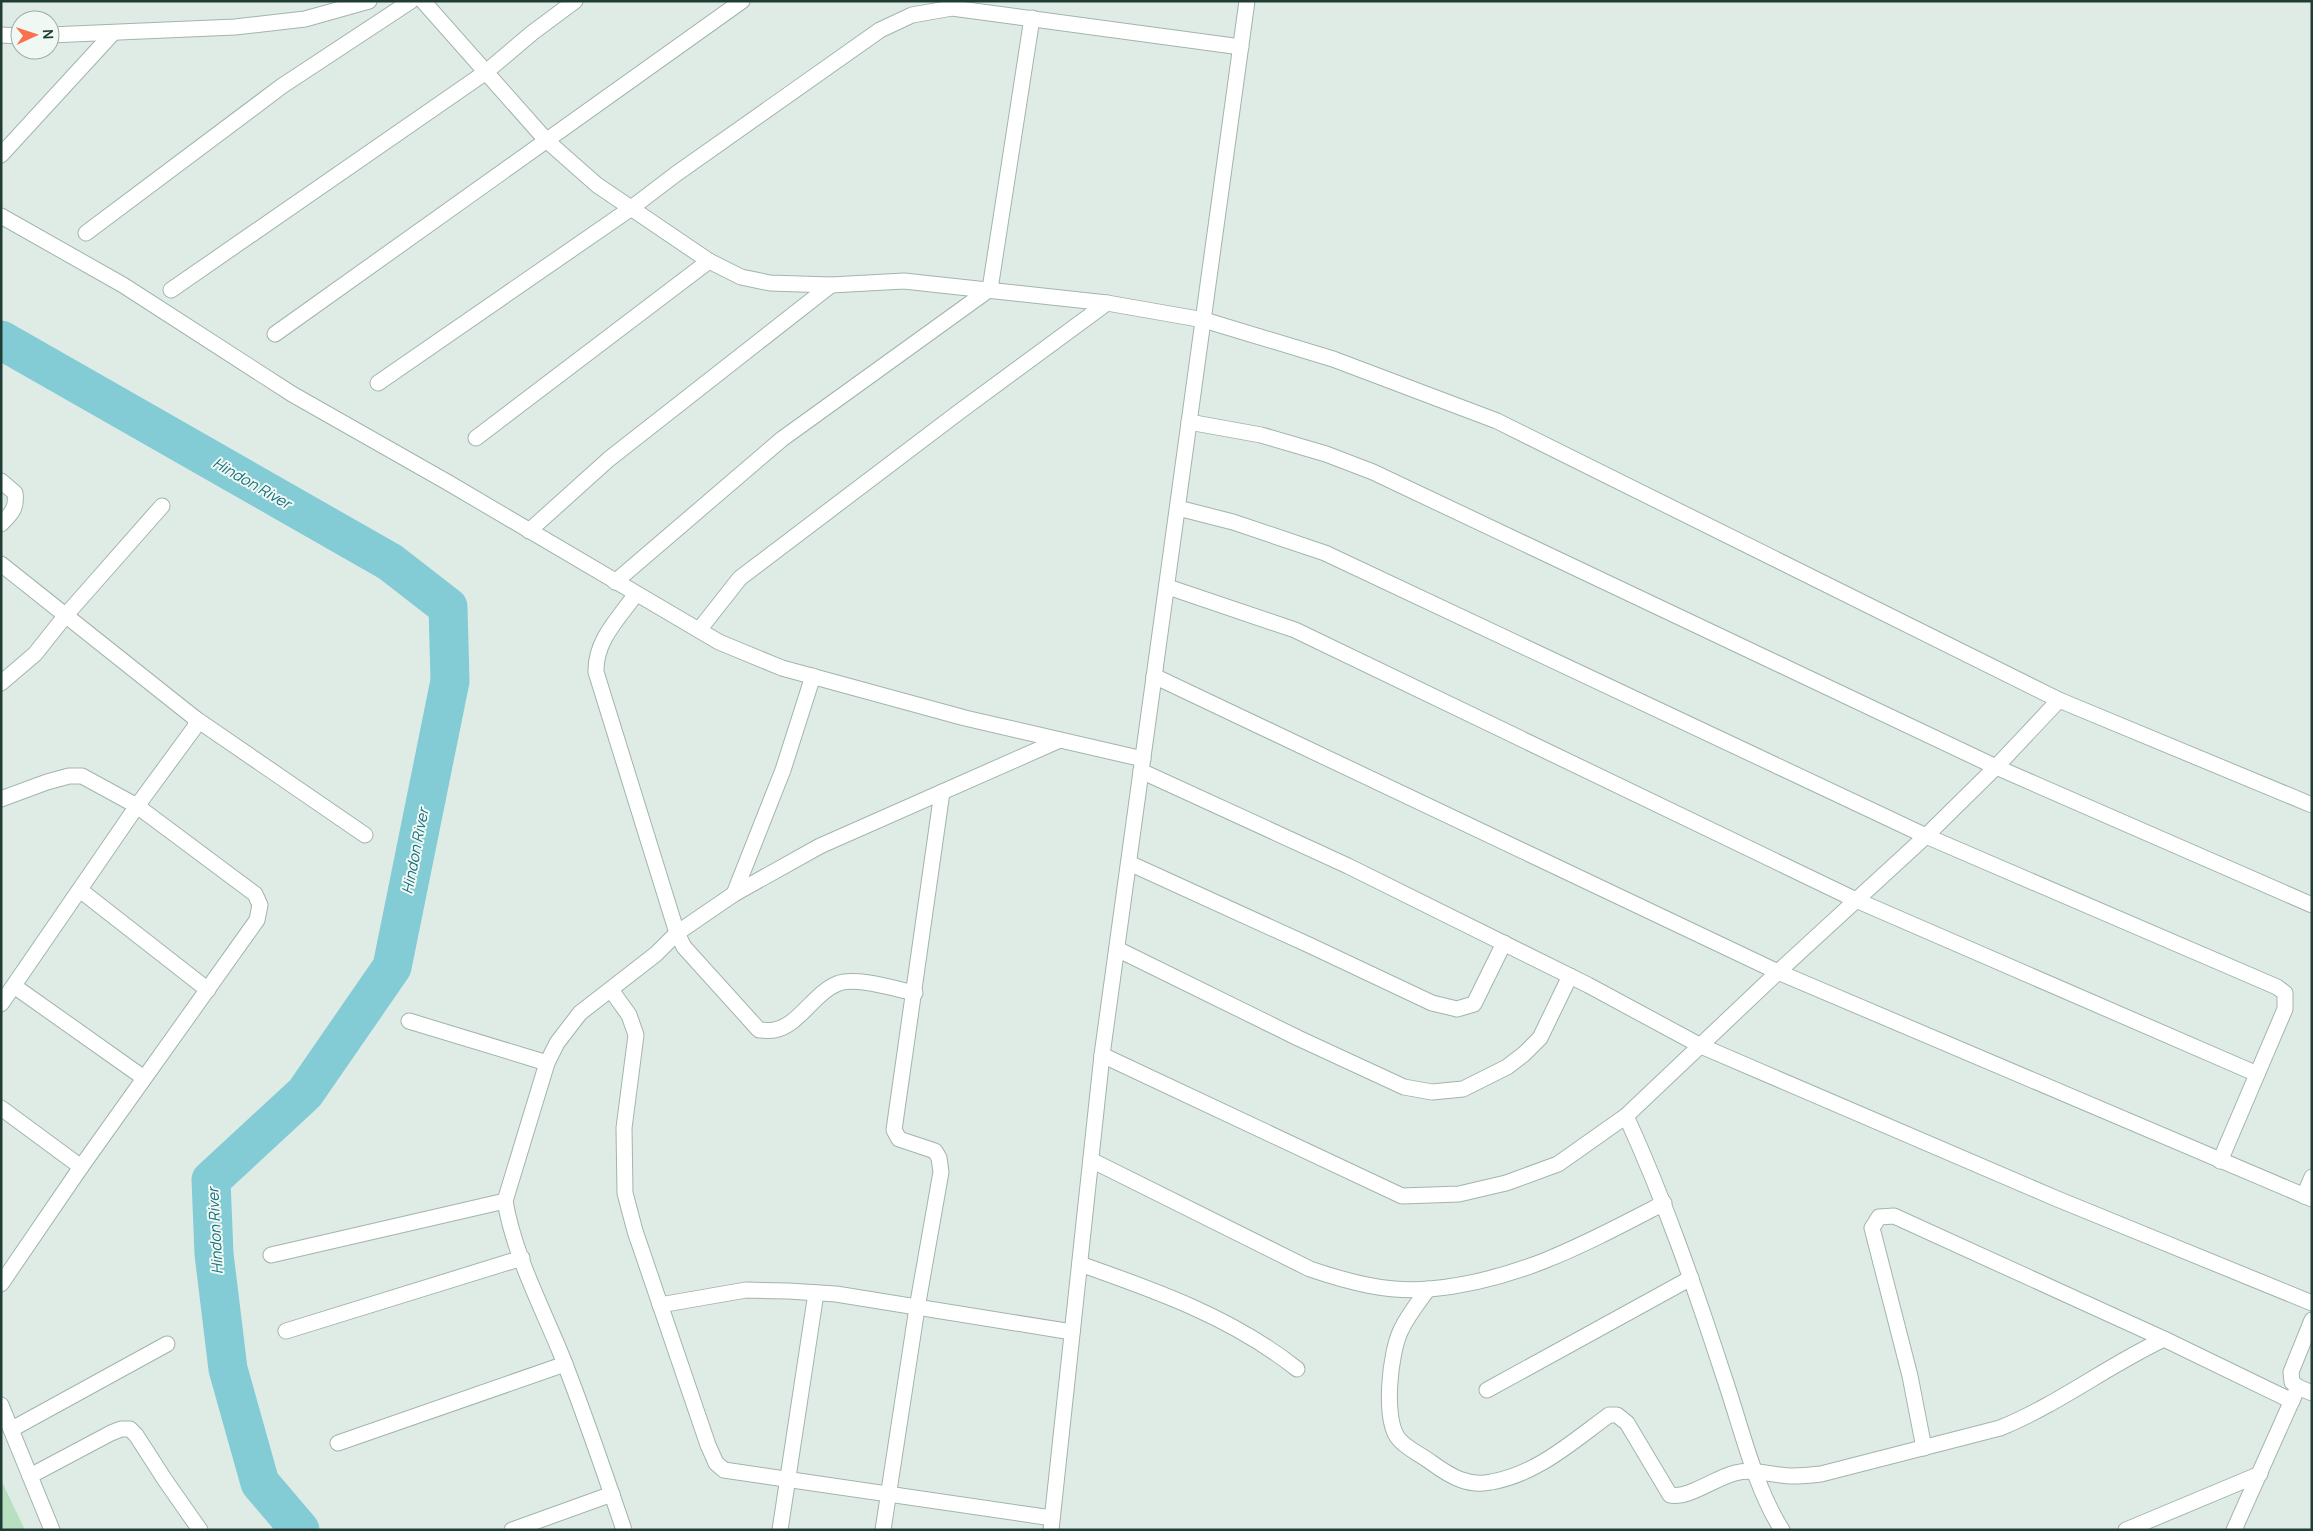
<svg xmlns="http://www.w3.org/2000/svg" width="2313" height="1531" viewBox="0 0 2313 1531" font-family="Manrope,sans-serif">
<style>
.green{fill:#b7dfc0}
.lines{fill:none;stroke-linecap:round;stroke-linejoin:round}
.river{stroke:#83ccd5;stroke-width:39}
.minor-casing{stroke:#a2b4ad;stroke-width:17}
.tertiary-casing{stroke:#a2b4ad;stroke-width:17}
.minor{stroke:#fff;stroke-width:15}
.tertiary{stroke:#fff;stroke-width:15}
.labels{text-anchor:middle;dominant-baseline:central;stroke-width:4;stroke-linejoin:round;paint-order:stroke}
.water-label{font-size:15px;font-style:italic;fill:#16707d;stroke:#f0f8f4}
</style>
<rect width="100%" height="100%" fill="#dfece6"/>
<!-- green -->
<path class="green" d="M1,1480L25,1530H1Z"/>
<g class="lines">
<!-- river -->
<path class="river" d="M1,340L390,562L448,607L450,681L392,967L305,1093L211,1180L214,1254L228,1369L260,1483L300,1530"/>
<!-- minor casing -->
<g class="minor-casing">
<g id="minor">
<path d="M423,1L546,140L597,185L709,261L741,277L770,283L831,285L904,281L1107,303L1204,320L1333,359L1497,421L2059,700L1996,767L1926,836L1778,972L1626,1116L1558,1164L1506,1183L1459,1194L1402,1196L1102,1055"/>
<path d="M1,35L20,36"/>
<path d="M50,35L235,27L305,19L369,1"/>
<path d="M1,155L113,33"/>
<path d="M1,216L123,285L292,394L447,482L719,642L782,668L965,718L1143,759"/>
<path d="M86,233L282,86L411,1"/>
<path d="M171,290L486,72L532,33L575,1"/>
<path d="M275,334L742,1"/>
<path d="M378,383L630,209L676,174L880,30L912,15L952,8L1241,47"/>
<path d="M1189,422L1261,435L1326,454L1373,472L1996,767L2312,905"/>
<path d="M476,438L709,261"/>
<path d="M1,481L15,493C17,508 12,513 1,524"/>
<path d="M1178,508L1233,522L1325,553L1926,836L2277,987L2285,993V1009L2220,1161"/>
<path d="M529,531L609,459L831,285"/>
<path d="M1,564L196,719L195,727L137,806L1,1004"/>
<path d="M615,582L782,439L990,289L1032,18"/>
<path d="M1168,587L1295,630L1856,900L2257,1074"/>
<path d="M636,594C618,619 595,641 596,672L677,933L684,947L759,1030C764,1030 769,1031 774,1030C799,1026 814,992 839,983C858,977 895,989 915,993"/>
<path d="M699,630L740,578L959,412L1107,303"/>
<path d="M1154,676L1778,972L2312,1199"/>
<path d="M1,683L35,654L66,615L162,506"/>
<path d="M2059,700L2312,805"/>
<path d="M196,719L365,835"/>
<path d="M1141,771L1348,866L1588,985L1701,1046L2055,1198L2312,1303"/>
<path d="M1,799L47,782L69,776H82L137,806L255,894L260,905L257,920L81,1167L1,1284"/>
<path d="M1129,863L1309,945L1432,1003L1457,1009L1474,1004L1504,943"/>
<path d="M80,890L208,990"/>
<path d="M734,894L783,770L813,676"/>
<path d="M1117,949L1298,1038L1404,1087L1432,1092L1463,1089L1507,1067L1524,1054L1540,1038L1570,976"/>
<path d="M14,986L144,1078"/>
<path d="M611,990L629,1015L636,1035L624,1128L625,1193L635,1231L708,1445L716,1463L724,1470L1052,1518"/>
<path d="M409,1021L547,1063"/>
<path d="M1,1108L81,1167"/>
<path d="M1626,1116C1665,1201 1695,1288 1724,1377C1741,1426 1754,1486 1782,1530"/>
<path d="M1091,1160L1310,1269C1348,1282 1389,1293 1430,1289C1518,1281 1587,1243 1664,1203"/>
<path d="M2304,1196L2312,1177"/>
<path d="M271,1255L505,1201"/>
<path d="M1080,1264C1157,1291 1233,1318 1297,1369"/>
<path d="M1428,1289C1418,1303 1408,1315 1401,1330C1390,1352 1383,1418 1398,1438C1405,1448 1422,1455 1432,1463C1450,1476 1468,1487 1491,1482C1537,1474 1572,1442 1609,1415H1617L1627,1423L1670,1495C1688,1499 1715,1478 1735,1473C1755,1468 1773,1476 1793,1476C1802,1476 1812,1475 1821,1474L2000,1428C2057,1405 2107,1366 2164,1339"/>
<path d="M660,1305L746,1290L788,1291L836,1294L1072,1332"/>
<path d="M2312,1320L2291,1372L2292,1382L2298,1387L2312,1393"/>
<path d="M286,1331L522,1258"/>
<path d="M1487,1390L1691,1278"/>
<path d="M1,1405L52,1530"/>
<path d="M12,1429L167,1344"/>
<path d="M338,1443L565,1364"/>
<path d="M1924,1448L1910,1376L1872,1228L1879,1217L1894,1216L2164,1339L2292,1401"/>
<path d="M30,1476L111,1433L121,1429H130L136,1435L165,1480L200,1530"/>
<path d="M512,1530L612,1494"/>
<path d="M624,1530C604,1471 584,1412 561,1354C541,1305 514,1254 505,1201L547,1063L557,1043L580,1013L656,954L677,933L734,894L820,846L1060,740"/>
<path d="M780,1530L816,1293"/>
<path d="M883,1530L917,1308L941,1172L939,1158L935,1151L899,1139L894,1130L942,792"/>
<path d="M2126,1530L2260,1474"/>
<path d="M2234,1530L2298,1387"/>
</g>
</g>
<!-- tertiary casing -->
<g class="tertiary-casing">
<path id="tertiary" d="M1051,1530L1102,1055L1247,1"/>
</g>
<!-- minor -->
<use href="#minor" class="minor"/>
<!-- tertiary -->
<use href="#tertiary" class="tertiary"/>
</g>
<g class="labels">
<!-- water labels -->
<g class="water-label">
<text transform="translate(252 483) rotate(30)">Hindon River</text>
<text transform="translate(415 851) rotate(-79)">Hindon River</text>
<text transform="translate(215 1231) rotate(-93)">Hindon River</text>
</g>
</g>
<!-- border -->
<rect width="2313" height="1531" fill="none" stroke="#1f3d34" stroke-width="5"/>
<!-- north arrow -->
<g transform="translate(35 35) rotate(87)"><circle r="24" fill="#f0f8f4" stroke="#9cada7"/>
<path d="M0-4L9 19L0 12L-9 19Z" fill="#fb714e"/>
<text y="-8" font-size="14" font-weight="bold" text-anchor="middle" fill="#1f3d34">N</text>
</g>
</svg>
